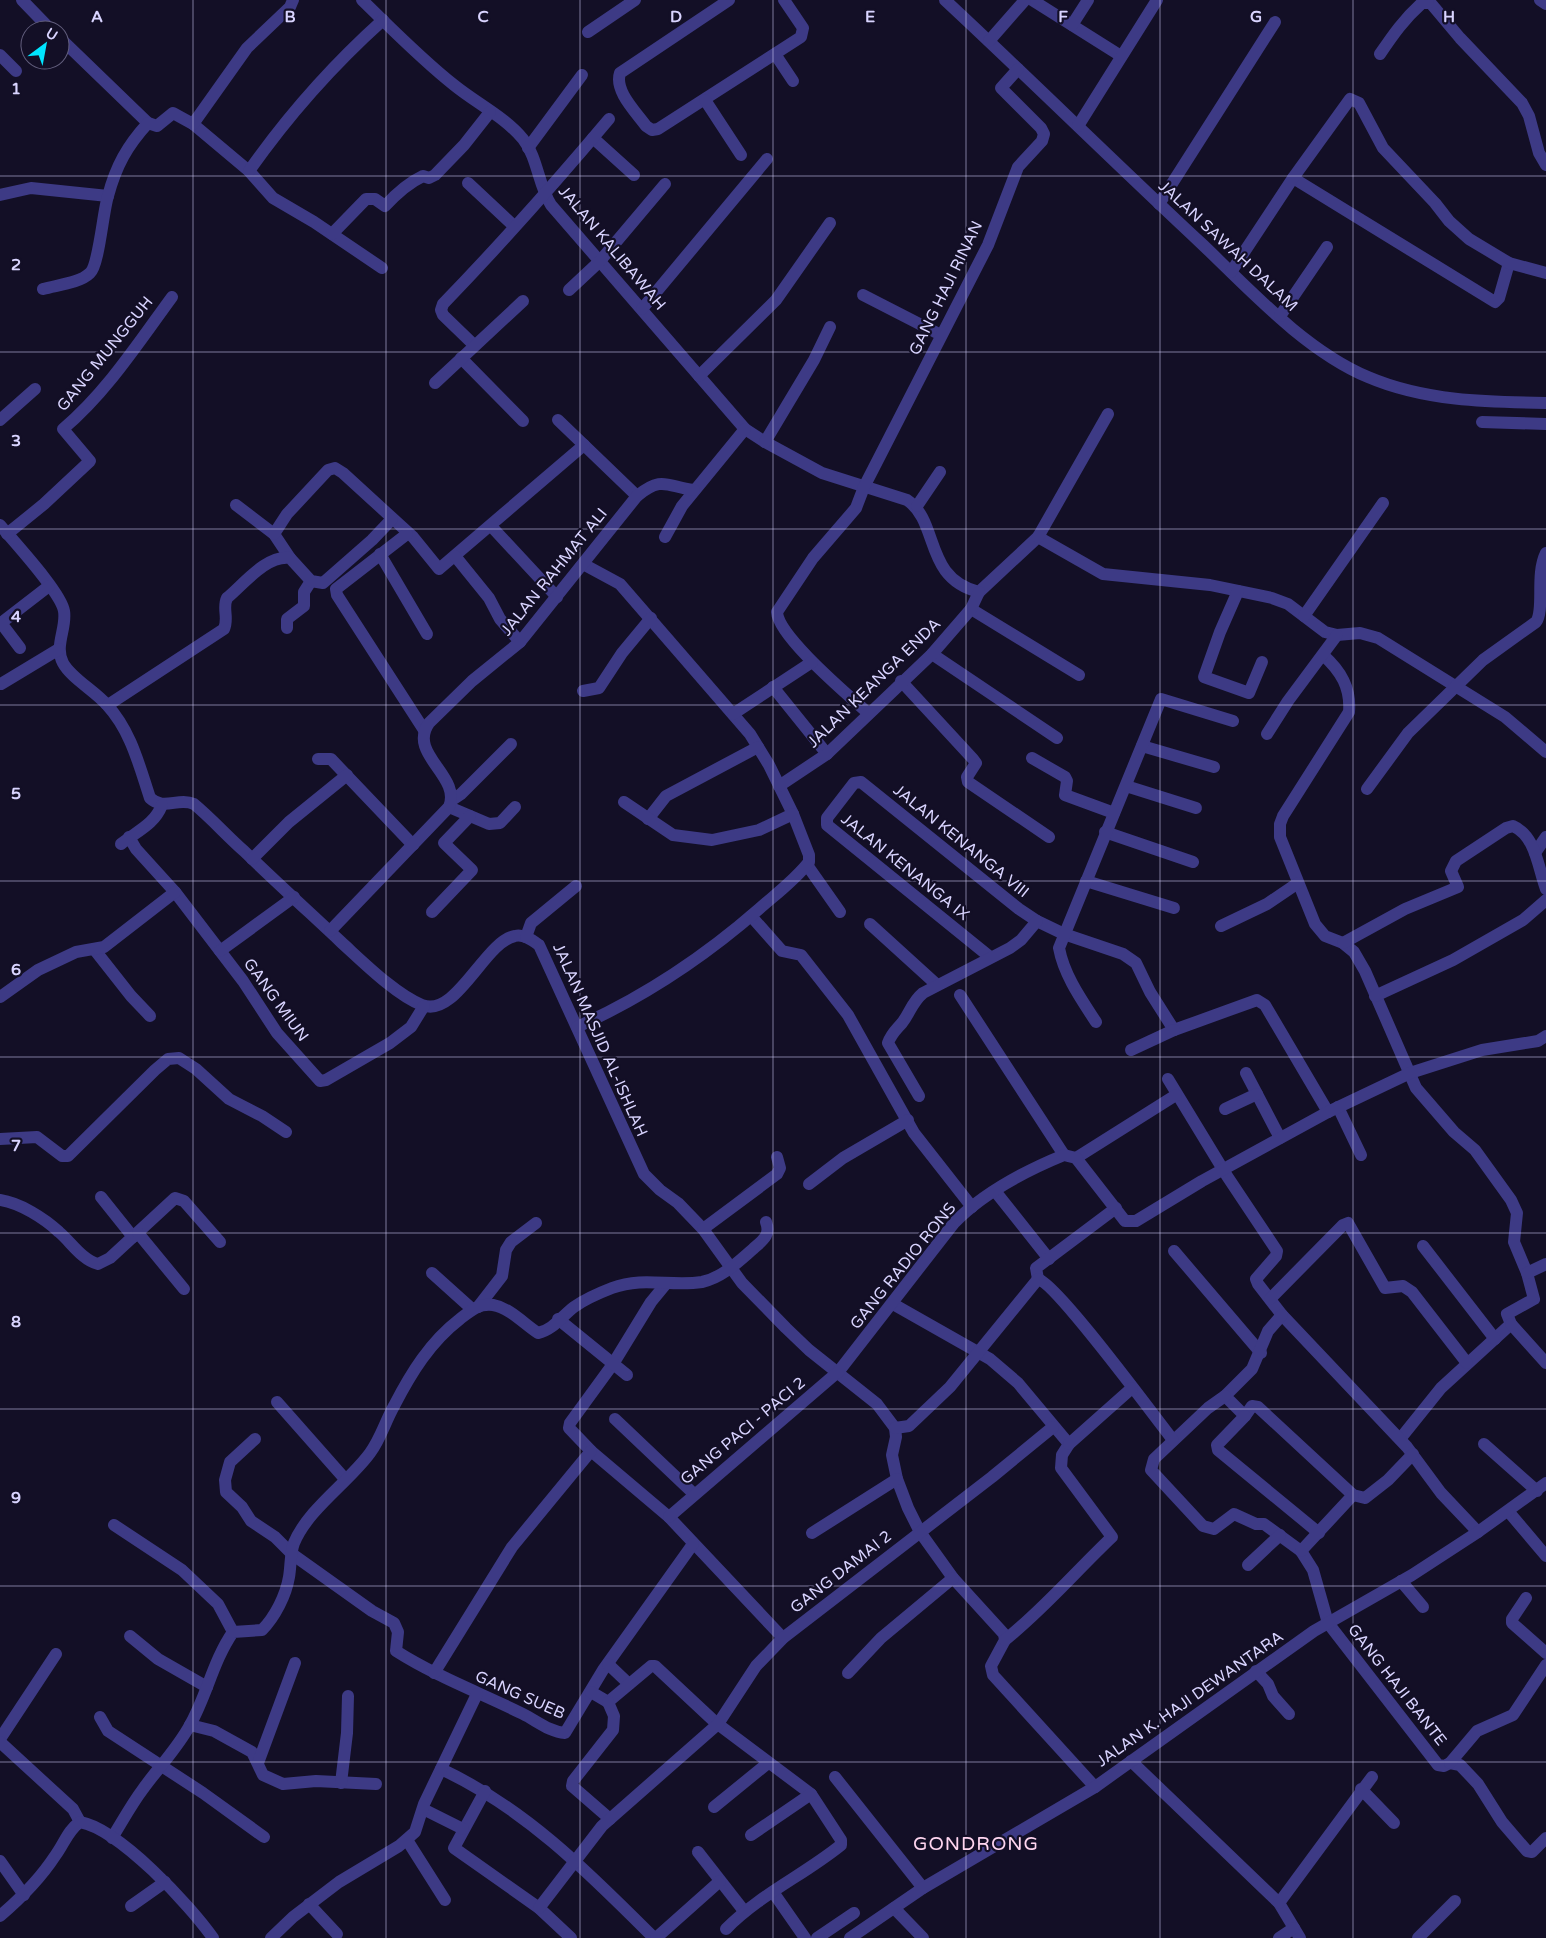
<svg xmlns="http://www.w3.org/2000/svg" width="1546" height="1938" viewBox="0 0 1546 1938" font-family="'Varela Round',sans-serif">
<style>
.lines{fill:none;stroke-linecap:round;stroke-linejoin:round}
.minor{stroke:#3d3a85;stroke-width:12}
.grid{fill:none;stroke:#d9d4ff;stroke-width:1;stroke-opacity:0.55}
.labels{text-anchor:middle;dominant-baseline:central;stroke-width:4.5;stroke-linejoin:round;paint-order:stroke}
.street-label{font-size:16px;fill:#d9d4ff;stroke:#130f26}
.quarter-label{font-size:19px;letter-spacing:1px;fill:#ffd6f0;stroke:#130f26}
.grid-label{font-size:16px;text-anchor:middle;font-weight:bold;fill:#d9d4ff;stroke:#130f26;stroke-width:4.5;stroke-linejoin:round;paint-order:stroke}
</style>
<rect width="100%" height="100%" fill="#130f26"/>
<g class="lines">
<!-- minor -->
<g class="minor">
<path d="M22,0L51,30"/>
<path d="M362,0C392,29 421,59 454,85C476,103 505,117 523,139C538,158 538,185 551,205L745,429L765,442L822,473L907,500C940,522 923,578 979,592L1038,537L1103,574L1210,585L1272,598L1288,604L1325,632L1337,635L1360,633L1378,638L1505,717L1546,752"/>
<path d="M729,0L620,73C614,91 636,112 646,126L652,130L658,129L801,37L803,28L784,0"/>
<path d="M945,0C1032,81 1116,164 1203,245C1251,291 1306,351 1368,377C1424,401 1486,402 1546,403"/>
<path d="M1032,0L1121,56"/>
<path d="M1428,0L1460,38L1522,103L1529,116L1539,153L1546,165"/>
<path d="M1540,0L1546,4"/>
<path d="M1072,25L1088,0"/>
<path d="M588,32L635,0"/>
<path d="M60,38L148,123"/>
<path d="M989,41L1025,0"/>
<path d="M775,54L793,81"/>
<path d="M1380,54C1393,35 1404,19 1422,3H1428"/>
<path d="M0,55L16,71"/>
<path d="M705,100L741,155"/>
<path d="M193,124L249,171L273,198L314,222L382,268"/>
<path d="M1078,126L1157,0"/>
<path d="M593,138L634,175"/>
<path d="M528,148L582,75"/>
<path d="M249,171C287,117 334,64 383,20"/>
<path d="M1293,178L1495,302L1499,298L1509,263"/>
<path d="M468,183L514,226"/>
<path d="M0,195L31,188L108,196"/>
<path d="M1159,204L1275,22"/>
<path d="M332,234L366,199H375L385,206C397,193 408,183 423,176L429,178L435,175L464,145L490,112"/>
<path d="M1231,272L1293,178L1350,99L1359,103L1383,148L1435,203L1449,221L1469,239L1509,263L1546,273"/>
<path d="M43,289C57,285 80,283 90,273C99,265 103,211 108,196C116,166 127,146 148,123L157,126L173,113L193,124L247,48L290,7L293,0"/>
<path d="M569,290L600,261L665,184"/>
<path d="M863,295L941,335"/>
<path d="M642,309L767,159"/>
<path d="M1280,316L1327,247"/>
<path d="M474,345L443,315L441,310L443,304C501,244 556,182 609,119"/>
<path d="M461,358L523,421"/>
<path d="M699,376L776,300L830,223"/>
<path d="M435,383L523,301"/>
<path d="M0,420L35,389"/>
<path d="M558,420L637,496"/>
<path d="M1482,422L1546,424"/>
<path d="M765,442L814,360L830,327"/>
<path d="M236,505L274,534L290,558"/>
<path d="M917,506L940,472"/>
<path d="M0,525C14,542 61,592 64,611C67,628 54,646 63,663C71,678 95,691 107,705C131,731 139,765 150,798C164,811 178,797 194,804C212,819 227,836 244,851C276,882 309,912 341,942C362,961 396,995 422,1005C456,1019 485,941 515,936C524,934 532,940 539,945L644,1174L660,1190L678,1203L703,1229L742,1283L786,1328L809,1350L877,1404L895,1428L896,1437L892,1455L897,1479L908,1508L920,1532L953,1578L1004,1634L1005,1640L991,1666L993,1675L1095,1787"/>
<path d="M491,526L557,597"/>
<path d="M7,534L44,504L90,461L63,429C106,393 139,342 172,297"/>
<path d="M274,534L287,514L328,470L335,468L343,473L413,537L439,569L584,445"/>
<path d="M407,534L336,589L337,595L424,730"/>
<path d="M665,537L682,506L745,429"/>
<path d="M1038,537L1108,414"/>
<path d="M380,554L427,634"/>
<path d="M455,556L489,598L500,619L520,642"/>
<path d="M583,564L620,584L750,734L769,765L793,814"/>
<path d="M1238,591L1220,632L1204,677L1249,693L1262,662"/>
<path d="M971,609L1079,675"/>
<path d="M1304,616L1383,503"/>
<path d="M287,628V619L304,606V592L311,581"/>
<path d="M20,648L1,623L49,586"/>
<path d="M932,654L1057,738"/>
<path d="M1323,655C1341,671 1351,688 1349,712L1283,816L1280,824V837L1315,924L1325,936L1343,943L1354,952L1365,971L1416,1088L1454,1132L1475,1150L1511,1200L1517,1213L1514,1242L1527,1273L1534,1299L1507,1314L1511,1324L1441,1388L1400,1439"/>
<path d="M901,681L973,759L976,763L967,777L968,782L1049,837"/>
<path d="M1,684L59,649"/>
<path d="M773,687L827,754"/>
<path d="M583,691L599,688L622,653L651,618"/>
<path d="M108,705L224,629C229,618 222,608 227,598C244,584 266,555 290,558L311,581L323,583L372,540L392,519"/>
<path d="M868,713C847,694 778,636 777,612L813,558L856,508L864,487L988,245L1018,167L1042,141L1044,134L1041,128L1001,88L1018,69"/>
<path d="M733,714L812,662"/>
<path d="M1267,734L1288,701L1337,635"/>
<path d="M1142,746L1214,767"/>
<path d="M1032,758L1065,777L1067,781L1065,795L1114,813"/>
<path d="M318,759H331L413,845"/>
<path d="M779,786L827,754L932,654L971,609L979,592"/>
<path d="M1126,786L1196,808"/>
<path d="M1367,789L1408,733L1483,660L1536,622C1545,610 1535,575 1546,553"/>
<path d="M452,800L461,794L511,744"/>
<path d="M449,807L489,824L500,823L515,807"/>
<path d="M648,819L666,796L758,747"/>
<path d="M1105,832L1193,862"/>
<path d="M129,837L136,849L175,892L243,981L277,1033L320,1081L326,1080L390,1043L411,1027L424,1006"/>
<path d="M121,844C137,831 154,825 162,805"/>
<path d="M1535,853L1546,837"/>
<path d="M252,859L289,822L347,775"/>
<path d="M807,865L840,912"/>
<path d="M1086,881L1174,908"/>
<path d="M432,912L472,870L444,843L470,816"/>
<path d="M751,916L782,951L801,955L848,1015L914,1133L972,1207"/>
<path d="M870,924L936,984"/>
<path d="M1221,926L1267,904L1298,883"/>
<path d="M330,931L449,807C462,776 407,754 429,723L472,681L520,642L637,496C663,475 667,487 694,490"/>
<path d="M526,937L531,923L576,886"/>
<path d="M1343,943L1405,909L1458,887L1451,871L1456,861L1506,828L1513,826C1536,836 1538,868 1546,889"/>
<path d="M94,949L131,996L150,1016"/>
<path d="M220,951L294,897"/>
<path d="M990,957L827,825V818L854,783L861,782L866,786L1019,909L1037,921L1064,934L1123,954L1136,963L1150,992L1174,1030L1257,1000L1265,1005L1328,1112"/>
<path d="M960,995L1064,1155"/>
<path d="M1375,996L1453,960L1523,920L1546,900"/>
<path d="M0,997L38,970L76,952L104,947L175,892"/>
<path d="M1096,1022C1081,999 1064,975 1059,948L1161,699L1233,721"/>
<path d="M577,1027C644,997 704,957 759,909C776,894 795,880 809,862V855L793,814L759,830L712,840L673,835L624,802"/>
<path d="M1131,1050L1174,1030"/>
<path d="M1246,1073L1280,1138"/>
<path d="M1168,1079L1227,1176L1277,1251L1276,1256L1256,1279L1258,1284L1282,1315L1407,1447L1441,1493L1478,1532"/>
<path d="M919,1096L888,1043C891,1034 896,1030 902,1023C910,1013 912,1002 923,993L1010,948L1021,940L1037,921"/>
<path d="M1338,1107L1361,1155"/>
<path d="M1225,1109L1257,1094"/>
<path d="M0,1139L37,1137L62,1156H68L155,1070L168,1059L179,1058L196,1069L229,1099L262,1116L286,1132"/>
<path d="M1076,1158L1176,1095"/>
<path d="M809,1184L843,1158L908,1120"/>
<path d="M995,1191L1049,1259"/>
<path d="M101,1197L133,1237"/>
<path d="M0,1200C20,1203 44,1218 59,1232C71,1242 82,1260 98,1264L110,1258L175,1198L184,1201L220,1242"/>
<path d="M703,1229L777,1174L780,1168L777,1157"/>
<path d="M138,1233L184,1289"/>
<path d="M1423,1246L1495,1339"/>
<path d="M1174,1251L1261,1353"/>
<path d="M432,1273L472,1309"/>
<path d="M1527,1273L1546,1264"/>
<path d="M1038,1279L1036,1268L1116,1208"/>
<path d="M665,1285L651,1302L613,1364L570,1423L569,1428L591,1451L669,1517L783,1638"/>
<path d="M1270,1299L1343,1225L1348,1223L1385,1288L1403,1286L1412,1292L1467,1363"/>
<path d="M893,1304L990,1359L1018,1383L1069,1444L1062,1455L1061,1468L1112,1537C1076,1571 1044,1609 1005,1640"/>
<path d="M478,1307L502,1276L506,1250L511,1242L536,1223"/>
<path d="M1282,1315L1268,1331L1252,1369L1225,1396L1245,1416L1252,1406L1258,1407L1353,1495L1365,1498L1388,1480L1413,1454"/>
<path d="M558,1319L627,1375"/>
<path d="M1511,1324L1546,1363"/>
<path d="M1225,1396L1208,1408L1154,1459L1151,1470L1203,1526L1214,1529L1234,1514L1256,1524H1264L1301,1551L1313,1570L1328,1623L1438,1765L1444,1766L1450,1763L1460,1765L1478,1784L1502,1822L1527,1851L1532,1852L1546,1838"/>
<path d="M277,1402L345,1479"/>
<path d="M1245,1416L1217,1445L1218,1450L1319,1533"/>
<path d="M615,1419L694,1494"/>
<path d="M895,1428L909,1426L950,1387L1038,1279C1057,1284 1154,1416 1173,1440"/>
<path d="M255,1439L230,1462L225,1480L226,1492L242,1507L251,1521L275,1537L292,1554L372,1611L394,1623L398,1632L396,1651C437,1677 481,1693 523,1714C537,1721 550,1732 565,1733L603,1670L693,1544"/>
<path d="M1069,1444L1132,1388"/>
<path d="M1484,1444L1537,1491"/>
<path d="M1508,1511L1546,1556"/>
<path d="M669,1517L839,1371L954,1223C983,1193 1025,1171 1064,1155L1076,1158L1125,1221H1136L1202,1181L1328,1112L1410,1073L1482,1050L1538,1041L1546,1036"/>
<path d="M114,1525L182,1570L218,1604L233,1632"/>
<path d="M812,1533L897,1479"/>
<path d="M1301,1551L1353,1495"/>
<path d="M1248,1565L1280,1535"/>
<path d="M1401,1581L1423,1607"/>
<path d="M1526,1598L1512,1619V1623L1546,1653"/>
<path d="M130,1636L158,1659L207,1687"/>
<path d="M608,1664L629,1684"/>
<path d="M1256,1671L1268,1684L1273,1696L1289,1714"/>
<path d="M434,1673L512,1547L591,1451"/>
<path d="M848,1673L881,1638L953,1578"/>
<path d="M591,1692L608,1702L651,1666H655L715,1722L811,1794"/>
<path d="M608,1702L614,1716L613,1730L573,1781L572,1786L610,1819"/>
<path d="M100,1717L108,1731L203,1793L264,1837"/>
<path d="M190,1725L214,1731L252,1752L263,1775L283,1784L316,1781L376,1784"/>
<path d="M0,1739L56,1654"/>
<path d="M0,1742L73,1809L80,1822"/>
<path d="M1131,1761L1279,1903L1300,1938"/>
<path d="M258,1763L295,1663"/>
<path d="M1450,1763L1477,1731L1513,1715L1546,1665"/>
<path d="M441,1769C525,1808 589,1873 654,1938"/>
<path d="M835,1777L923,1888"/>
<path d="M341,1783L347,1733L348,1696"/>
<path d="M1361,1789L1394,1823"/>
<path d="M485,1791L454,1848L539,1908L571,1938"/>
<path d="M714,1807L768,1763"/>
<path d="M423,1809L463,1829"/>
<path d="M112,1838C122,1822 131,1805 143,1789C158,1768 177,1749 190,1725C207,1695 213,1661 233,1632L262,1630C275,1617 286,1595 289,1577C291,1566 290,1553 294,1543C308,1509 349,1482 370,1453C381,1438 385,1422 394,1406C411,1373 430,1342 460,1319C470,1311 479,1303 493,1305C510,1308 524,1324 538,1333C553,1330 562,1316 574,1307C585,1299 599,1293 612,1288C644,1276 670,1287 702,1282C722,1278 739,1261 753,1249C763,1240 771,1235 766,1222"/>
<path d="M407,1840L445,1900"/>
<path d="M698,1852L744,1911"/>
<path d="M0,1861L24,1895"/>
<path d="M773,1892L805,1938"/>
<path d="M1279,1903L1372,1777"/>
<path d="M309,1904L337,1934"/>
<path d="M131,1906L165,1882"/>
<path d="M539,1908L602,1826L718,1724L756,1666L783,1638L992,1477L1053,1427"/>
<path d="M894,1908L923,1938"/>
<path d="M0,1916C21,1898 40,1879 55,1856C64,1844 68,1830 80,1822C119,1829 190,1905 213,1938"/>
<path d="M726,1929C759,1895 804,1875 841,1845V1840L811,1794L751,1835"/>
<path d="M271,1938L293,1917L339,1882L399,1846L415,1832L424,1804L477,1694"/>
<path d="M656,1938L720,1881"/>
<path d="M817,1938L854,1913"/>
<path d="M850,1938L923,1888L1095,1787L1314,1631L1412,1575L1478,1532L1546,1483"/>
<path d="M1279,1938L1294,1928"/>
<path d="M1418,1938L1455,1901"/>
</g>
</g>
<!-- grid -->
<path class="grid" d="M193,0V1938M386,0V1938M580,0V1938M773,0V1938M966,0V1938M1160,0V1938M1353,0V1938M0,176H1546M0,352H1546M0,529H1546M0,705H1546M0,881H1546M0,1057H1546M0,1233H1546M0,1409H1546M0,1586H1546M0,1762H1546"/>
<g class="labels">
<!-- street labels -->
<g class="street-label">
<text transform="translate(1228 246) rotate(43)">JALAN SAWAH DALAM</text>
<text transform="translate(612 248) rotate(50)">JALAN KALIBAWAH</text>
<text transform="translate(946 288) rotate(-64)">GANG HAJI RINAN</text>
<text transform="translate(105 354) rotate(-51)">GANG MUNGGUH</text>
<text transform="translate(554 572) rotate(-51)">JALAN RAHMAT ALI</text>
<text transform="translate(874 683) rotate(-44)">JALAN KEANGA ENDA</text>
<text transform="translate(961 841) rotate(39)">JALAN KENANGA VIII</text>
<text transform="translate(905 867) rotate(39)">JALAN KENANGA IX</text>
<text transform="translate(276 1000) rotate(54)">GANG MIUN</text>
<text transform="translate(600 1040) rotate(66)">JALAN MASJID AL-ISHLAH</text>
<text transform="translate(903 1266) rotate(-51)">GANG RADIO RONS</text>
<text transform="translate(743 1431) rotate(-40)">GANG PACI - PACI 2</text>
<text transform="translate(841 1572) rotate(-38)">GANG DAMAI 2</text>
<text transform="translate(1397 1685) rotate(52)">GANG HAJI BANTE</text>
<text transform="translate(520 1695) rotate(24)">GANG SUEB</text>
<text transform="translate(1190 1699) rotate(-35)">JALAN K. HAJI DEWANTARA</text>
</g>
<!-- quarter labels -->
<g class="quarter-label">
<text x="976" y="1844">GONDRONG</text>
</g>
</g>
<g class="grid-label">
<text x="97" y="22">A</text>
<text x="290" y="22">B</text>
<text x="483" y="22">C</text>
<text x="676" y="22">D</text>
<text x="870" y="22">E</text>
<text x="1063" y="22">F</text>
<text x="1256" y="22">G</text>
<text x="1449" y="22">H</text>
<text x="16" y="94">1</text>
<text x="16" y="270">2</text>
<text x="16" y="446">3</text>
<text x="16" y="622">4</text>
<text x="16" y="799">5</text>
<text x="16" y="975">6</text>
<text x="16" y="1151">7</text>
<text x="16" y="1327">8</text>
<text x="16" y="1503">9</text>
</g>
<!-- north arrow -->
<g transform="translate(45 45) rotate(32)"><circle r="24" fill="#130f26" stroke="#625e7d"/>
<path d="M0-4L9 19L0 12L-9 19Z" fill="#00e5ff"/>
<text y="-8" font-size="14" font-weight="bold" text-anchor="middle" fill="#d9d4ff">U</text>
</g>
</svg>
